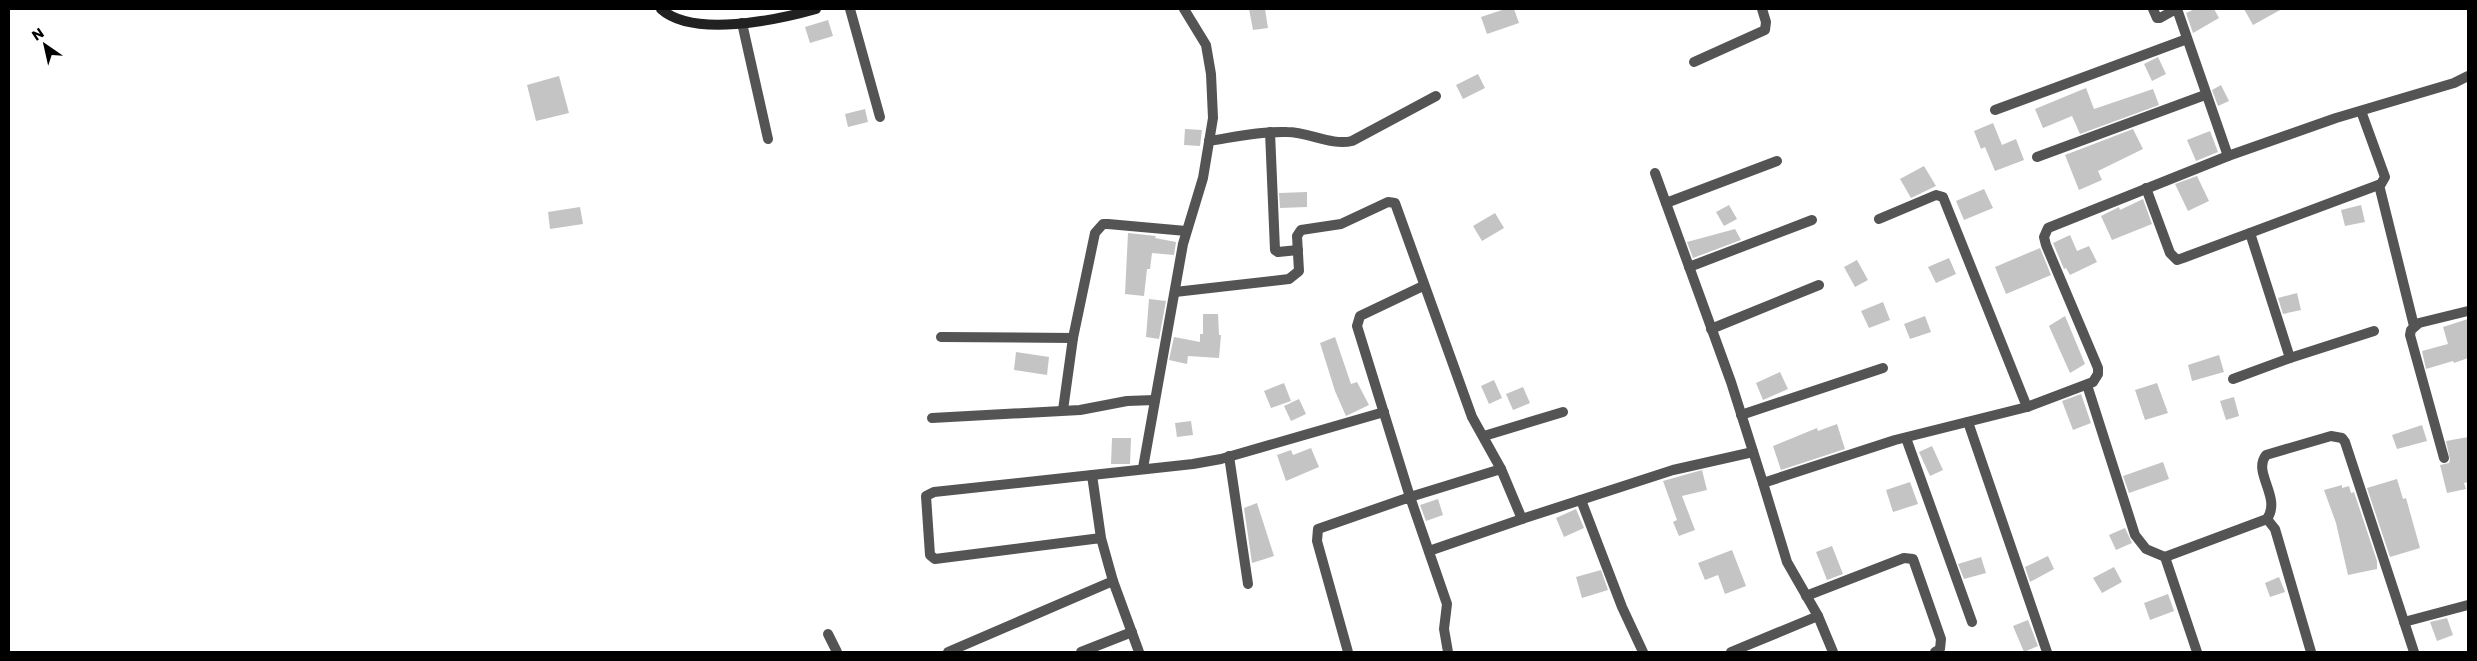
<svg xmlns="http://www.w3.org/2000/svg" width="2477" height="661" viewBox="0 0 2477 661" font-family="Poppins,sans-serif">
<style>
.building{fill:#c4c4c4}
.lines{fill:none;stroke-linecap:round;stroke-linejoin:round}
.street{stroke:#545454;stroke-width:10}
.secondary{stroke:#212121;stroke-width:10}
</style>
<rect width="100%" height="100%" fill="#fff"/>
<!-- building -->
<g class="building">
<path d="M1249,9H1265L1268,28L1253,30Z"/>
<path d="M1505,9H1514L1519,23L1487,34L1481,17Z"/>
<path d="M2195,9H2214L2219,18L2193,33L2186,13Z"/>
<path d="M2244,9H2282L2253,25Z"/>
<path d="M828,20L833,36L810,43L805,27Z"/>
<path d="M2158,57L2166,74L2152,81L2144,64Z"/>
<path d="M1478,74L1485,88L1463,99L1456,85Z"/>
<path d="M559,76L569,113L536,121L527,85Z"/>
<path d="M2221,85L2229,101L2218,106L2212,90Z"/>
<path d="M2086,88L2094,109L2153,89L2159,105L2080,134L2072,116L2043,128L2035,109Z"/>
<path d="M865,109L868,122L848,127L845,114Z"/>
<path d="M1993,123L2002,145L2016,139L2024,160L1995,171L1985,147L1981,149L1974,131Z"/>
<path d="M1185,129L1202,130L1200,146L1184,145Z"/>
<path d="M2133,129L2143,149L2098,171L2102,180L2079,190L2065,155Z"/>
<path d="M2210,131L2218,152L2196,161L2187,140Z"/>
<path d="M1924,166L1936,186L1911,198L1900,179Z"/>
<path d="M2197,176L2209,201L2188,211L2175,184Z"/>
<path d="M1984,189L1993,208L1964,220L1956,201Z"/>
<path d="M1307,192V207L1280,208L1279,193Z"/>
<path d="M2143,199L2152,224L2112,240L2101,216L2119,207L2120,210Z"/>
<path d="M1729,205L1737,219L1724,226L1716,212Z"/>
<path d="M2361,205L2365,222L2345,226L2341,210Z"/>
<path d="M580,207L583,224L550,229L548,212Z"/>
<path d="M1495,213L1504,228L1482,241L1473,226Z"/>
<path d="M1735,229L1741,240L1693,258L1687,242Z"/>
<path d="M1128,233L1156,236L1155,238L1176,242L1174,255L1152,253L1150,269H1147L1144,296L1125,294Z"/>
<path d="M2070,235L2077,251L2089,246L2097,262L2070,275L2066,268L2064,269L2053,243Z"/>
<path d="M2040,248L2051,275L2006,294L1995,267Z"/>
<path d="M1949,258L1956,274L1936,283L1928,267Z"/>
<path d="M1857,260L1868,280L1855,287L1844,267Z"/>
<path d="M2297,293L2301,310L2283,314L2278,298Z"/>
<path d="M1149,299L1166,301L1159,339L1146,337Z"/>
<path d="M1883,302L1890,320L1869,328L1861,311Z"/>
<path d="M1203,314H1218L1219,335H1221L1219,358L1188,356L1187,364L1169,360L1174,337L1200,342V334H1203Z"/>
<path d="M1925,316L1931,332L1910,339L1904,324Z"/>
<path d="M2065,316L2085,364L2070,373L2049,326Z"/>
<path d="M2468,319V358L2454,363L2453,361L2426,369L2422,351L2448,344L2443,327Z"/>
<path d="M1335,337L1351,384L1357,382L1369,405L1346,416L1335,391L1320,343Z"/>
<path d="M1016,352L1049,357L1047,375L1014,370Z"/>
<path d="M2219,355L2224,372L2192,381L2188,365Z"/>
<path d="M1780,372L1788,389L1763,400L1756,383Z"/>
<path d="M1494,380L1502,398L1489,404L1481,386Z"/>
<path d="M1284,383L1291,401L1271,408L1264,391Z"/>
<path d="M2157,383L2168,413L2145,420L2135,390Z"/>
<path d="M1523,387L1530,403L1513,410L1506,394Z"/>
<path d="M2081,394L2091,423L2073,430L2062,401Z"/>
<path d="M2234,397L2239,416L2226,420L2220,401Z"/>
<path d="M1299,399L1306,414L1291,421L1284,406Z"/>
<path d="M1191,421L1193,435L1177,437L1175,423Z"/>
<path d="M1837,424L1845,449L1781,470L1773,446L1817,428L1818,431Z"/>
<path d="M2422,425L2427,441L2397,449L2392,435Z"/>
<path d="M2468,437V482L2464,483L2466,489L2447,493L2440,465L2449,463L2450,460L2446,441Z"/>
<path d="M1112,438H1131L1130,464H1111Z"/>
<path d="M1932,446L1943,470L1930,476L1919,452Z"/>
<path d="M1311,448L1319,467L1286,481L1277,455L1291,450L1293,455Z"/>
<path d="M2163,462L2169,479L2129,493L2123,476Z"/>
<path d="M1702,470L1707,490L1682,496L1695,530L1679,536L1673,522L1677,520L1663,481Z"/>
<path d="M2397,479L2403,499L2406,498L2420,548L2390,557L2367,488Z"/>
<path d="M1910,482L1918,504L1893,512L1886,490Z"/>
<path d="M2342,485V488L2349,486L2351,493L2354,492L2377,561V569L2348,575L2336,523L2324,490Z"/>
<path d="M1438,499L1443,515L1426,521L1420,505Z"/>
<path d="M1257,503L1274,556L1252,563L1244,508Z"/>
<path d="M1576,509L1584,528L1564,537L1556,518Z"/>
<path d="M2125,528L2132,543L2116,550L2109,535Z"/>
<path d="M1832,546L1843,574L1827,580L1816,552Z"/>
<path d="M1732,550L1746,586L1725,594L1718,575L1705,580L1698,563Z"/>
<path d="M2048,556L2054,569L2030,582L2025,567Z"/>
<path d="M1981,557L1986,573L1964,579L1958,564Z"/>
<path d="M2114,567L2122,582L2102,593L2093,578Z"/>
<path d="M1601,570L1608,590L1582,598L1576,577Z"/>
<path d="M2279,577L2285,592L2270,597L2265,583Z"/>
<path d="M2168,594L2174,611L2150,620L2144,603Z"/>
<path d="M2447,618L2453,635L2437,641L2430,622Z"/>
<path d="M2028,620L2038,646L2024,652L2013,626Z"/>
</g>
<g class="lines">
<!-- street -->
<g class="street">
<path d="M850,9L880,117"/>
<path d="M2153,9L2157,18H2160L2176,9"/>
<path d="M2177,9L2228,156L2336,118L2454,83L2468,76"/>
<path d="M742,23L768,139"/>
<path d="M1694,62L1765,30L1766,22L1762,9"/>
<path d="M1995,110L2187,39"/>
<path d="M1270,132L1275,250L1278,252L1298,250"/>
<path d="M1209,141C1235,137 1261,131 1287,132C1309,132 1331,146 1352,141L1436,96"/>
<path d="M2037,157L2205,95"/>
<path d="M1655,173L1731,382L1763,483"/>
<path d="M2379,185L2414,326"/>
<path d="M2146,188L2170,253L2177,260L2183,258L2381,184L2385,177L2361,111"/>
<path d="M1666,203L1777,161"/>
<path d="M1879,219L1936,195L1943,197L2027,407"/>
<path d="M2250,233L2290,358L2374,331"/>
<path d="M1689,267L1812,220"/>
<path d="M1175,292L1289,279L1299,271L1297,236L1301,230L1341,224L1388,202L1395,203L1472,417L1501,469L1410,497L1357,326L1360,316L1423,286"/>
<path d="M1711,329L1819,285"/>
<path d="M941,337L1073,338"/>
<path d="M2233,379L2290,358"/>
<path d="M2087,385L2135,535L2146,549L2165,557L2197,652"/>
<path d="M1063,410L1073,338L1095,233L1103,224H1108L1186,231"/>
<path d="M1741,415L1883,368"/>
<path d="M932,418L1080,410L1127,401L1155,400"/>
<path d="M1968,422L2047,652"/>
<path d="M1484,436L1563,412"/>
<path d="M1906,438L1972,622"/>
<path d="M1229,456L1248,584"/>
<path d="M2444,458L2410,335L2411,330L2419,323L2468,311"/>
<path d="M1143,468L1183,244L1203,178L1213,118L1211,74L1206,45L1184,9"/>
<path d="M1501,469L1522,519L1673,470L1753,452"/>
<path d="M1092,475L1193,464L1221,459L1384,412"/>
<path d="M1581,500L1622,607L1643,652"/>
<path d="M2267,519C2282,497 2252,473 2266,455L2331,436L2342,438L2345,442L2414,652"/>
<path d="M1101,538L1092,475L934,492L926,496L930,555L935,559L1101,538L1113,581L1139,652"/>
<path d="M1429,551L1522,519"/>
<path d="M2165,557L2267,519L2275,529L2311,652"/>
<path d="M1806,596L1904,558L1913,559L1941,639L1940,649L1935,652"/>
<path d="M2404,622L2468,605"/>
<path d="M828,634L837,652"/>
<path d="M948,652L1113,581"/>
<path d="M1081,652L1132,632"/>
<path d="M1348,652L1317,541L1318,529L1410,497L1447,604L1444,629L1448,652"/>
<path d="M1731,652L1818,616"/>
<path d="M1833,652L1818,616L1787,562L1763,483L1895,440L2027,407L2093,382L2098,374V368L2046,245L2044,237L2048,228L2228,156"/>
</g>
<!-- secondary -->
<path class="secondary" d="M661,9C693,38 777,20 816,9"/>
</g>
<!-- border -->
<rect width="2477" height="661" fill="none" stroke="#000000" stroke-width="20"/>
<!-- north arrow -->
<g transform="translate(45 45) rotate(326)" stroke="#ffffff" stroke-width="4" paint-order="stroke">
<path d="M0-4L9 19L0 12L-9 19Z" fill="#000000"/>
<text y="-8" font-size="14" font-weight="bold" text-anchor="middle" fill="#000000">N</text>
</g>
</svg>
